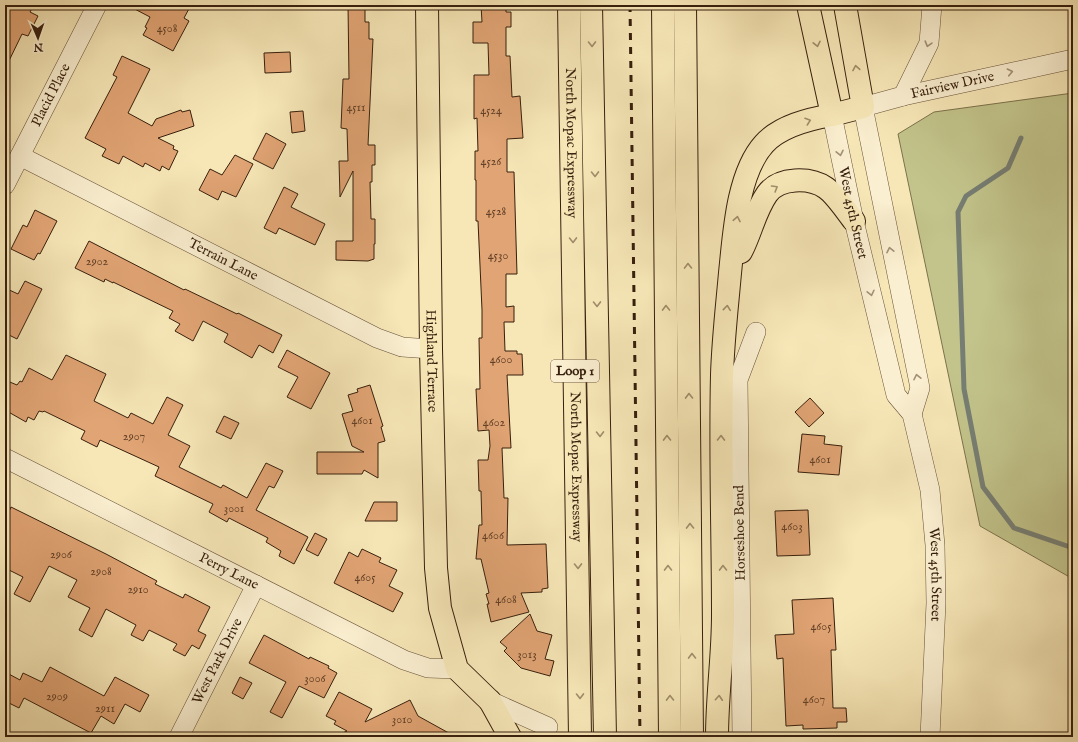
<svg xmlns="http://www.w3.org/2000/svg" width="1078" height="742" viewBox="0 0 1078 742" font-family="'IM FELL English',serif">
<style>
.green{fill:#c2c48b;stroke:#7c724c}
.lines{fill:none;stroke-linecap:round;stroke-linejoin:round}
.stream{stroke:#767e73;stroke-width:5}
.building{fill:#e1a474;stroke:#371f0d}
.minor-casing{stroke:#675138;stroke-width:20}
.major-casing{stroke:#371f0d;stroke-width:24}
.highway-casing{stroke:#371f0d;stroke-width:24}
.minor{stroke:#faefd0;stroke-width:19}
.major{stroke:#f7e7b7;stroke-width:22}
.highway{stroke:#f7e7b7;stroke-width:22}
.rail{stroke:#371f0d;stroke-width:3;stroke-dasharray:7 7;stroke-linecap:butt}
.oneway{stroke:#a18d6a}
.oneway2{stroke:#a29178}
.labels{text-anchor:middle;dominant-baseline:central;stroke-width:3;stroke-linejoin:round;paint-order:stroke}
.number-label{font-size:12px;fill:#624027}
.shield{fill:#faefd0;stroke:#725d48;stroke-width:1}
.shield-label{font-size:13px;font-weight:bold;fill:#371f0d}
.street-label{font-size:14px;fill:#371f0d;stroke:#faefd0}
</style>
<rect width="100%" height="100%" fill="#f7e7b7"/>
<filter id="stains"><feTurbulence type="fractalNoise" baseFrequency=".005" numOctaves="4"/><feColorMatrix values="0 0 0 0 .2 0 0 0 0 .09 0 0 0 0 .02 0 0 0 .5 -.17"/></filter>
<radialGradient id="worn" r=".72"><stop offset=".6" stop-color="#630" stop-opacity="0"/><stop offset="1" stop-color="#630" stop-opacity=".3"/></radialGradient>
<!-- green -->
<path class="green" d="M1073,93V579L980,526L898,134L934,112Z"/>
<g class="lines">
<!-- stream -->
<path class="stream" d="M1021,138L1008,168L966,196L958,212L964,389L983,487L1014,528L1073,548"/>
</g>
<!-- building -->
<g class="building">
<path d="M5,5H34L30,12L38,16L28,36L22,34L5,69Z"/>
<path d="M127,5H191L184,18L189,21L173,51L143,35L147,28L145,27L150,17Z"/>
<path d="M348,5H365V22H369V39H373L368,145H375V165H372V182H370L371,219H375V244H374V259L368,261L336,260V241H353V171L340,197L339,161H348L347,129L341,128L343,79H349Z"/>
<path d="M481,5H506V12H511V27H506V56H510L512,97L520,96L523,138L507,139V172H514L517,274H506V307L514,306V322H504L505,351H517V354H522L523,375H507L511,448H502L504,498H508L507,545L546,544L548,588L542,589V592L521,593L529,612L491,622L487,604H489L486,594L489,593L481,559H476L479,525H482L481,491H479L478,460H488L490,446L489,430L478,431L476,389H480L479,338H482V310L478,221H476V180H475V151H478L477,118L474,119V75H489L488,43H473V22H482Z"/>
<path d="M290,52L291,72L265,73L264,53Z"/>
<path d="M122,56L150,69L128,113L152,126L156,119L181,110L182,112L190,110L194,126L158,138L174,146L173,149L178,151L169,170L162,166L160,171L145,163L143,167L123,156L119,164L102,156L106,149L85,138L117,77L113,75Z"/>
<path d="M303,111L305,131L292,133L290,112Z"/>
<path d="M266,133L286,144L273,169L253,159Z"/>
<path d="M235,155L253,164L236,197L222,191L218,200L199,190L210,169L222,175Z"/>
<path d="M284,187L298,194L291,207L325,224L315,245L279,228L276,234L264,228Z"/>
<path d="M35,210L57,221L40,254L38,253L34,260L11,249L23,225L27,227Z"/>
<path d="M89,241L184,290L185,289L237,314L238,313L282,335L273,353L259,345L252,358L224,342L228,334L203,321L193,341L175,331L180,324L169,318L173,311L113,282V283L105,279L104,282L75,268Z"/>
<path d="M25,281L42,289L17,339L5,333V288L18,294Z"/>
<path d="M287,350L330,373L311,409L287,397L298,377L278,367Z"/>
<path d="M66,355L106,374L94,401L128,418L131,413L153,424L167,397L183,405L168,435L190,446L179,467L221,488L223,485L247,498L266,463L283,471L274,488L269,486L256,510L308,537L294,564L279,556L281,551L266,542L268,538L229,518L227,522L209,512L213,504L155,476L159,467L100,440L97,447L81,439L85,431L44,411L43,412L39,411L34,420L28,417L26,422L5,410V380L17,385L20,381L22,382L29,368L52,380Z"/>
<path d="M370,385L383,426L381,427L385,441L378,443V478L364,470L362,474H317V452H364L352,446L342,414L353,411L348,395L358,392L357,389Z"/>
<path d="M810,398L824,413L809,427L795,412Z"/>
<path d="M224,416L239,423L231,439L216,432Z"/>
<path d="M802,434L825,436L824,444L842,446L839,475L798,472Z"/>
<path d="M374,502H397V521H365Z"/>
<path d="M11,507L106,554L157,581L155,584L183,598L185,594L210,607L198,631L206,635L199,649L192,645L185,656L173,650L177,644L149,630L143,641L131,635L136,625L106,609L92,637L79,630L90,608L68,597L77,580L49,566L30,602L14,594L23,577L5,568V520Z"/>
<path d="M808,510L810,555L777,556L775,511Z"/>
<path d="M315,533L327,539L318,556L306,550Z"/>
<path d="M362,549L381,558L379,562L397,570L389,586L403,593L393,612L334,583L349,552L358,557Z"/>
<path d="M833,598L836,650H831L833,708H846L847,722H837V728L803,729V725L786,726L783,658L777,659L775,635L794,634L792,600Z"/>
<path d="M530,614L537,631L552,635L545,659L554,661L550,676L521,668L504,651L507,648L500,642Z"/>
<path d="M264,635L309,659L310,657L329,666L328,668L337,673L324,698L299,686L282,718L270,712L286,682L249,663Z"/>
<path d="M50,667L104,696L115,677L149,695L140,712L125,704L114,724L101,716L91,733L24,698L19,708L5,701V672L20,680L23,673L42,682Z"/>
<path d="M240,677L252,683L243,699L232,693Z"/>
<path d="M339,692L372,709L365,722L410,700L418,716L456,737H334L347,731L334,724L336,721L326,716Z"/>
</g>
<g class="lines">
<!-- minor casing -->
<g class="minor-casing">
<g id="minor">
<path d="M903,96L929,43L932,5"/>
<path id="s1" d="M832,115L854,221L896,395L912,414L930,490L935,545L936,603L930,737"/>
<path id="s2" d="M20,156L377,338L402,347L431,349"/>
<path id="s3" d="M5,185L97,5"/>
<path id="s4" d="M912,414L920,388L863,107L903,96L1073,59"/>
<path id="s5" d="M5,458L404,660L428,668L457,669"/>
<path d="M490,701L548,727"/>
<path id="s6" d="M179,737L256,585"/>
<path d="M742,737L738,380L756,332"/>
</g>
</g>
<!-- major casing -->
<g class="major-casing">
<g id="major">
<path id="s7" d="M427,5L431,349L436,568L440,608L457,669L490,701"/>
<path d="M808,5L832,115L863,107L845,5"/>
</g>
</g>
<!-- highway casing -->
<g class="highway-casing">
<g id="highway">
<path id="s8" d="M569,5L580,737"/>
<path d="M591,5L605,737"/>
<path d="M663,5L670,737"/>
<path d="M685,5L692,737"/>
<path d="M741,252C751,233 755,211 767,194C779,177 810,177 826,188C835,194 847,212 854,221"/>
<path d="M490,701L510,737"/>
<path d="M717,737C717,696 723,656 723,615C723,535 720,455 722,375C723,341 727,307 730,273C734,235 737,174 764,144C780,126 809,119 832,115"/>
</g>
</g>
<!-- minor -->
<use href="#minor" class="minor"/>
<!-- major -->
<use href="#major" class="major"/>
<!-- highway -->
<use href="#highway" class="highway"/>
<!-- rail -->
<path class="rail" d="M630,5L640,737"/>
</g>
<!-- one-way arrows -->
<defs><path id="oneway-chevron" d="M-2-3.5L2.5 0L-2 3.5" fill="none" stroke-width="1.6" stroke-linecap="round" stroke-linejoin="round"/></defs>
<g class="oneway">
<use href="#oneway-chevron" transform="translate(592 44) rotate(89)"/>
<use href="#oneway-chevron" transform="translate(817 44) rotate(78)"/>
<use href="#oneway-chevron" transform="translate(856 68) rotate(-100)"/>
<use href="#oneway-chevron" transform="translate(808 121) rotate(-19)"/>
<use href="#oneway-chevron" transform="translate(595 174) rotate(89)"/>
<use href="#oneway-chevron" transform="translate(775 188) rotate(-31)"/>
<use href="#oneway-chevron" transform="translate(737 219) rotate(-79)"/>
<use href="#oneway-chevron" transform="translate(573 240) rotate(89)"/>
<use href="#oneway-chevron" transform="translate(688 266) rotate(-91)"/>
<use href="#oneway-chevron" transform="translate(597 304) rotate(89)"/>
<use href="#oneway-chevron" transform="translate(666 308) rotate(-91)"/>
<use href="#oneway-chevron" transform="translate(727 308) rotate(-84)"/>
<use href="#oneway-chevron" transform="translate(689 396) rotate(-91)"/>
<use href="#oneway-chevron" transform="translate(600 434) rotate(89)"/>
<use href="#oneway-chevron" transform="translate(667 438) rotate(-91)"/>
<use href="#oneway-chevron" transform="translate(721 438) rotate(-89)"/>
<use href="#oneway-chevron" transform="translate(690 526) rotate(-91)"/>
<use href="#oneway-chevron" transform="translate(578 566) rotate(89)"/>
<use href="#oneway-chevron" transform="translate(668 568) rotate(-91)"/>
<use href="#oneway-chevron" transform="translate(723 568) rotate(-91)"/>
<use href="#oneway-chevron" transform="translate(692 656) rotate(-91)"/>
<use href="#oneway-chevron" transform="translate(580 696) rotate(89)"/>
<use href="#oneway-chevron" transform="translate(670 698) rotate(-91)"/>
<use href="#oneway-chevron" transform="translate(719 698) rotate(-86)"/>
</g>
<g class="oneway2">
<use href="#oneway-chevron" transform="translate(928 44) rotate(106)"/>
<use href="#oneway-chevron" transform="translate(1010 72) rotate(-12)"/>
<use href="#oneway-chevron" transform="translate(840 153) rotate(78)"/>
<use href="#oneway-chevron" transform="translate(890 250) rotate(-102)"/>
<use href="#oneway-chevron" transform="translate(871 293) rotate(77)"/>
<use href="#oneway-chevron" transform="translate(917 377) rotate(-102)"/>
</g>
<g class="labels">
<!-- number labels -->
<g class="number-label">
<text x="167" y="28">4508</text>
<text x="356" y="107">4511</text>
<text x="491" y="110">4524</text>
<text x="491" y="161">4526</text>
<text x="496" y="211">4528</text>
<text x="498" y="255">4530</text>
<text x="97" y="261">2902</text>
<text x="501" y="359">4600</text>
<text x="362" y="420">4601</text>
<text x="494" y="422">4602</text>
<text x="134" y="436">2907</text>
<text x="820" y="459">4601</text>
<text x="234" y="508">3001</text>
<text x="792" y="526">4603</text>
<text x="493" y="535">4606</text>
<text x="61" y="554">2906</text>
<text x="101" y="571">2908</text>
<text x="365" y="577">4605</text>
<text x="138" y="589">2910</text>
<text x="506" y="599">4608</text>
<text x="821" y="626">4605</text>
<text x="527" y="654">3013</text>
<text x="315" y="678">3006</text>
<text x="57" y="696">2909</text>
<text x="814" y="699">4607</text>
<text x="105" y="708">2911</text>
<text x="402" y="719">3010</text>
</g>
<!-- shield labels -->
<rect class="shield" x="551" y="360" width="48" height="22" rx="3"/>
<g class="shield-label">
<text x="575" y="371">Loop 1</text>
</g>
<!-- street labels -->
<g class="street-label">
<text stroke="none"><textPath href="#s4" startOffset="406">Fairview Drive</textPath></text>
<text stroke="none"><textPath href="#s3" startOffset="101">Placid Place</textPath></text>
<text stroke="none"><textPath href="#s8" startOffset="138">North Mopac Expressway</textPath></text>
<text stroke="none"><textPath href="#s1" startOffset="100">West 45th Street</textPath></text>
<text stroke="none"><textPath href="#s2" startOffset="228">Terrain Lane</textPath></text>
<text stroke="none"><textPath href="#s7" startOffset="356">Highland Terrace</textPath></text>
<text stroke="none"><textPath href="#s8" startOffset="462">North Mopac Expressway</textPath></text>
<text transform="translate(740 533) rotate(-91)">Horseshoe Bend</text>
<text stroke="none"><textPath href="#s5" startOffset="251">Perry Lane</textPath></text>
<text stroke="none"><textPath href="#s1" startOffset="475">West 45th Street</textPath></text>
<text stroke="none"><textPath href="#s6" startOffset="85">West Park Drive</textPath></text>
</g>
</g>
<!-- margin -->
<rect width="1078" height="742" fill="none" stroke="#f7e7b7" stroke-width="20"/>
<rect x="6" y="6" width="1066" height="730" fill="none" stroke="#371f0d" stroke-width="2"/>
<rect x="10" y="10" width="1058" height="722" fill="none" stroke="#371f0d"/>
<!-- north arrow -->
<g transform="translate(38 38) rotate(178)" stroke="#faefd0" stroke-width="3" paint-order="stroke">
<path d="M0-3L7 15L0 10L-7 15Z" fill="#371f0d"/>
<text y="-6" font-size="11" font-weight="bold" text-anchor="middle" fill="#371f0d">N</text>
</g>
<rect width="100%" height="100%" filter="url(#stains)"/>
<rect width="100%" height="100%" fill="url(#worn)"/>
</svg>
